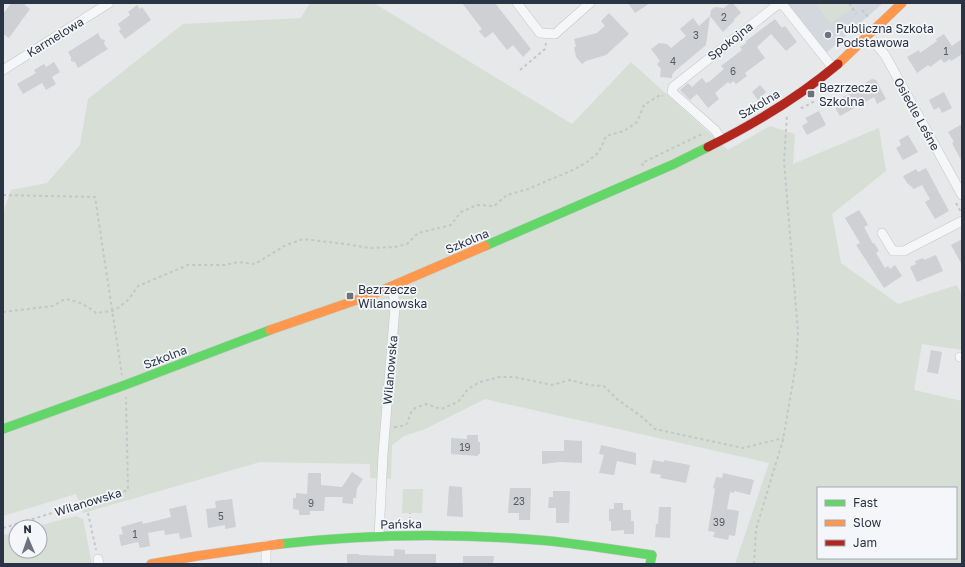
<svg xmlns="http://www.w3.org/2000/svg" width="965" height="567" viewBox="0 0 965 567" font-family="'Golos Text',sans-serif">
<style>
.built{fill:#d4d7dd}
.green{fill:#d6ded6;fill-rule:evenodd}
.building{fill:#ced0d3}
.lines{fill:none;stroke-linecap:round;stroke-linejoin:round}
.street-casing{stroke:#c4c6c8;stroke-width:10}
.fast-casing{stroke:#c4c6c8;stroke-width:10}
.slow-casing{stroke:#c4c6c8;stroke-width:10}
.jam-casing{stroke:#c4c6c8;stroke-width:10}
.path{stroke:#c5c6ca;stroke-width:2;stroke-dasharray:3 3;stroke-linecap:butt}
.street{stroke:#f5f6f7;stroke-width:9}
.fast{stroke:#63d668;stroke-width:9}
.slow{stroke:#ff974d;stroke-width:9}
.jam{stroke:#b3261e;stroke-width:9}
.poi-dot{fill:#6c737f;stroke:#f4f6f9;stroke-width:1.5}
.labels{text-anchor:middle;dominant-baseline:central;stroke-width:3.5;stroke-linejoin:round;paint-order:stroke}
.number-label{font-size:10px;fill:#545c69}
.poi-label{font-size:12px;fill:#2b3445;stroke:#f4f6f9;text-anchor:start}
.street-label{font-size:12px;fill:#2b3445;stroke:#f4f6f9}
</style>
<rect width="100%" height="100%" fill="#e6e8ea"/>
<!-- built -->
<path class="built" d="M787,3H883L825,54Z"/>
<!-- green -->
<g class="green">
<path d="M310,3H376L377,5L572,124L631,62L728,150L770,126L795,134L793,164L879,128L886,171L832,214L841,263L898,304L957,285L962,295V350L922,344L914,390L962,401V564H735L769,463L485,399L425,429L404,436L392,445L391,479L370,478V464L260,462L83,513L76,494L3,516V214L11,190L47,183L80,145L88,99L183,24L301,18ZM818,488H956V558H818Z"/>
<path d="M815,3H847L852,9L830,24Z"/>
<path d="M403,489H423L422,513H402Z"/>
<path d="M76,516L83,519L92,564H3V535L16,532V551H40V527H34Z"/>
</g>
<!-- building -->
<g class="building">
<path d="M11,3H25V5L30,9L9,38L3,34V14Z"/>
<path d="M462,3H495L531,49L523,57L513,45L507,50L493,32L485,38L479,31L482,29Z"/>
<path d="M628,3H650L635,13Z"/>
<path d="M730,3H733L741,13L734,19L735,20L723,32L710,16L711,10L715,7L724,8Z"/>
<path d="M137,5L140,9L142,7L151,20L125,39L119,31L121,29L118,24L130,15L128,12Z"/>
<path d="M609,13L629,34L606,55L586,61L582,64L576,57L574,47H576L574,39L597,33L605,26L601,21Z"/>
<path d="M710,16L706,45L675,71L672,75V78L660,77L661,69L657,64L660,61L651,49L659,43L667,44L671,48L686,36L680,29L693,18L699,26Z"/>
<path d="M775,19L782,28L785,26L797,42L786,51L771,34L757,47L765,58L745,73L747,76L736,84L733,81L730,84L728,82L715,93L719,99L708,108L697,94L690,100L680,90L688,83L692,87L702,78L706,83L710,81L724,69L721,66L742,50L740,47L746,43V41Z"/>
<path d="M98,33L101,39L105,40L104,44L108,49L78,68L75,62L71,61V57L68,52Z"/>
<path d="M944,34L952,46L962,39V54L951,61L950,59L944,63L941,59L930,67L928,65L917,73L907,57L919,50L920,53L937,41L936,39Z"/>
<path d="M54,62L60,72L52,77L56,84L46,90L42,83L23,94L17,84L36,73L34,70L44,64L46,67Z"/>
<path d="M872,79L876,80L886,99L877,104L874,97L840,116L833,104L842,99L841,98L859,89L858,87Z"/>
<path d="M760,85L766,92L758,100L752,92Z"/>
<path d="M944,92L952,108L942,113L939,107L934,110L929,100Z"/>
<path d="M819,111L826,125L807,135L802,126L808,122L805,118Z"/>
<path d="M962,124V162L952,143L954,142L948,132Z"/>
<path d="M908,135L918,152L903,160L896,148L901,145L899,140Z"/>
<path d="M926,168L949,211L935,219L925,202L930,199L922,185L914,189L907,183L903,176L916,169L918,172Z"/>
<path d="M859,210L866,221L868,225L864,227L873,244L874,243L879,251L876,253L885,268L888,266L890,269L895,265L902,276L884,288L856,245L860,243L845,218Z"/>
<path d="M962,239V265L951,245Z"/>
<path d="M936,255L943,271L917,282L910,267L916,264L915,261L923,258L924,260Z"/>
<path d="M931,350L942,352L938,374L927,372Z"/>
<path d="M467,435H478V442H480V454H478V456L451,454V438L467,439Z"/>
<path d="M564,440L582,441V463L560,462L542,464V451H564Z"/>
<path d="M601,445L636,453V465L617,461L614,475L599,473L604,455L599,454Z"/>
<path d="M653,460L664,462V460L690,465L686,483L660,478L661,475L650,473Z"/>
<path d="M352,472L363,479L357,488L356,498H353V504L342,503L343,497H325L324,511H310V515H299V510L293,509V498H296V493L307,494L308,473H321V485L342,487Z"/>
<path d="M723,473L754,480L750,495L734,491V493L730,492L727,509L739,511L735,536L729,535L728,540L713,537L715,532L708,531L715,489L713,488L716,477L722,478Z"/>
<path d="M449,486L462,487L463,517L447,516Z"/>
<path d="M510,488H531L530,520H519V513H508Z"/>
<path d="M553,491H570L569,523H556V508H548L549,497H553Z"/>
<path d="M232,499L236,527L225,529V525L208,528L206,509L216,508L215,501Z"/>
<path d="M614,503H623V510H631V521H634V534H624V530L611,531V521H609V509H614Z"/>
<path d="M186,505L192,537L180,539L179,533L165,535L164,530L148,533L150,546L140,548L138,542L121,546L119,535L123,534L121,527L142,521L143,524L171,517L169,509Z"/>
<path d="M659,507H671L670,538L655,537L656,524H658Z"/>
<path d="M394,549L405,550V554H436V564H347V554H359V555L394,556Z"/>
<path d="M463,556H494L493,564H463Z"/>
</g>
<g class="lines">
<!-- street casing -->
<g class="street-casing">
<g id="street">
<path d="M517,3L540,33L555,34L590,3"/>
<path d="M869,36L885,55L962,195"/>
<path d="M3,70L109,3"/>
<path d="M722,140L715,130L672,92L673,87L777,5H783L833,68"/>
<path d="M882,233L893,251H904L962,221"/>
<path d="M960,357H962"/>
<path d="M379,536L383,454L395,307L394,297L391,287"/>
<path d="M98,559L99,564"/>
<path d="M266,564V545"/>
</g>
</g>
<!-- fast casing -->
<g class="fast-casing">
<g id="fast">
<path d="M485,246L674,164L708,147"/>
<path d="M3,429L125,385L270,330"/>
<path d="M280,544C365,534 452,533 538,540C576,543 614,550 652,555L650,564"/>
</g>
</g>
<!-- slow casing -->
<g class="slow-casing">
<g id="slow">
<path d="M838,64L902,3"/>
<path d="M270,330L371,295L485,246"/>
<path d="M151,564L197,556L280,544"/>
</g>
</g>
<!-- jam casing -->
<g class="jam-casing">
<path id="jam" d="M708,147C754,124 798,98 838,64"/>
</g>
<!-- path -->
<g class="path">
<path d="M849,3L856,14"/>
<path d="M862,10L870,19"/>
<path d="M520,70L545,49L546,43"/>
<path d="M801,107L802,108L813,102L811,99"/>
<path d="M643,166L642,163L704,133"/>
<path d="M3,195L95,197L122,375"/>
<path d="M956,203L961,212"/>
<path d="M3,312L53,306L65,299C78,301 86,305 96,313L112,311L118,308L129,299L138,286L188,265H225L238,262L255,264L286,245L303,239L345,244L369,248L395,247L407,244L418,233L451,225L461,212L477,205L494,206L507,195L528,189L573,170L587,162L599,152L606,136L624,131L637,122L644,105L660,95L663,96"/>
<path d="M394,427C414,425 404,423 413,409L426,404L441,409L458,402L468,389L480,382L499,377H514L552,385L570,380L589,385L604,386L617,399L642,417L655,429L743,448L783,438"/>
<path d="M88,513L96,550"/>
<path d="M410,526V513"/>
<path d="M3,528L128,490L126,397"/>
<path d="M754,564L756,529L783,440L796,364L798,332L784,161L787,115"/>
</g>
<!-- street -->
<use href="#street" class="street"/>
<!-- fast -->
<use href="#fast" class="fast"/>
<!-- slow -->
<use href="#slow" class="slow"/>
<!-- jam -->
<use href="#jam" class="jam"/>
</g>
<!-- markers -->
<g class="poi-dot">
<circle cx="828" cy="35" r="4"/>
<rect x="807" y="90" width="8" height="8" rx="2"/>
<rect x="346" y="292" width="8" height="8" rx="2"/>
</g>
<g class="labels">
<!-- number labels -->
<g class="number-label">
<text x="724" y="17">2</text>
<text x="696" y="35">3</text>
<text x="946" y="51">1</text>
<text x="673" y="61">4</text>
<text x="733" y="71">6</text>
<text x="465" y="447">19</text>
<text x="519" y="501">23</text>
<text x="311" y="503">9</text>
<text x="221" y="516">5</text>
<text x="719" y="522">39</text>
<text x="135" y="534">1</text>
</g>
<!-- poi labels -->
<g class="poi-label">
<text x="836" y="28">Publiczna Szkoła<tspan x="836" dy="14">Podstawowa</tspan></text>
<text x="819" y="87">Bezrzecze<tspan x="819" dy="14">Szkolna</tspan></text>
<text x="358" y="289">Bezrzecze<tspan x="358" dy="14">Wilanowska</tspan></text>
</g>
<!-- street labels -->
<g class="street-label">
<text transform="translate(55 37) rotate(-32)">Karmelowa</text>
<text transform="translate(730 41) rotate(-38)">Spokojna</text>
<text transform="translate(759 104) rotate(-31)">Szkolna</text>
<text transform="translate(917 114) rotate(61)">Osiedle Leśne</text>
<text transform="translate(467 241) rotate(-23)">Szkolna</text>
<text transform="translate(165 357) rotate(-21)">Szkolna</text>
<text transform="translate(390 370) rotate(-85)">Wilanowska</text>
<text transform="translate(88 502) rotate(-17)">Wilanowska</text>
<text transform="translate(401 524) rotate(-1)">Pańska</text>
</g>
</g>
<!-- border -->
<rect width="965" height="567" fill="none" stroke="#2b3445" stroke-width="8"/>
<!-- legend -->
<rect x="817" y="487" width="140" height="72" fill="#f4f6f9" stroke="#a4a8b1"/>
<rect x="825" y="500" width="20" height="6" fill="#63d668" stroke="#a4a8b1"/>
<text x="853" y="507" font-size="12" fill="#2b3445">Fast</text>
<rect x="825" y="520" width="20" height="6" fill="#ff974d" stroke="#a4a8b1"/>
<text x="853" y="527" font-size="12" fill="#2b3445">Slow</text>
<rect x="825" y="540" width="20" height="6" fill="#b3261e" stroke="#a4a8b1"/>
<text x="853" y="547" font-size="12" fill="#2b3445">Jam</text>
<!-- north arrow -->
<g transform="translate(28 539) rotate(358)"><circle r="19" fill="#f4f6f9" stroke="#a4a8b1"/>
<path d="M0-3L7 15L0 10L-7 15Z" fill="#6c737f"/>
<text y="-6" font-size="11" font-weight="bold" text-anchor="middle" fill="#2b3445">N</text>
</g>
</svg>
